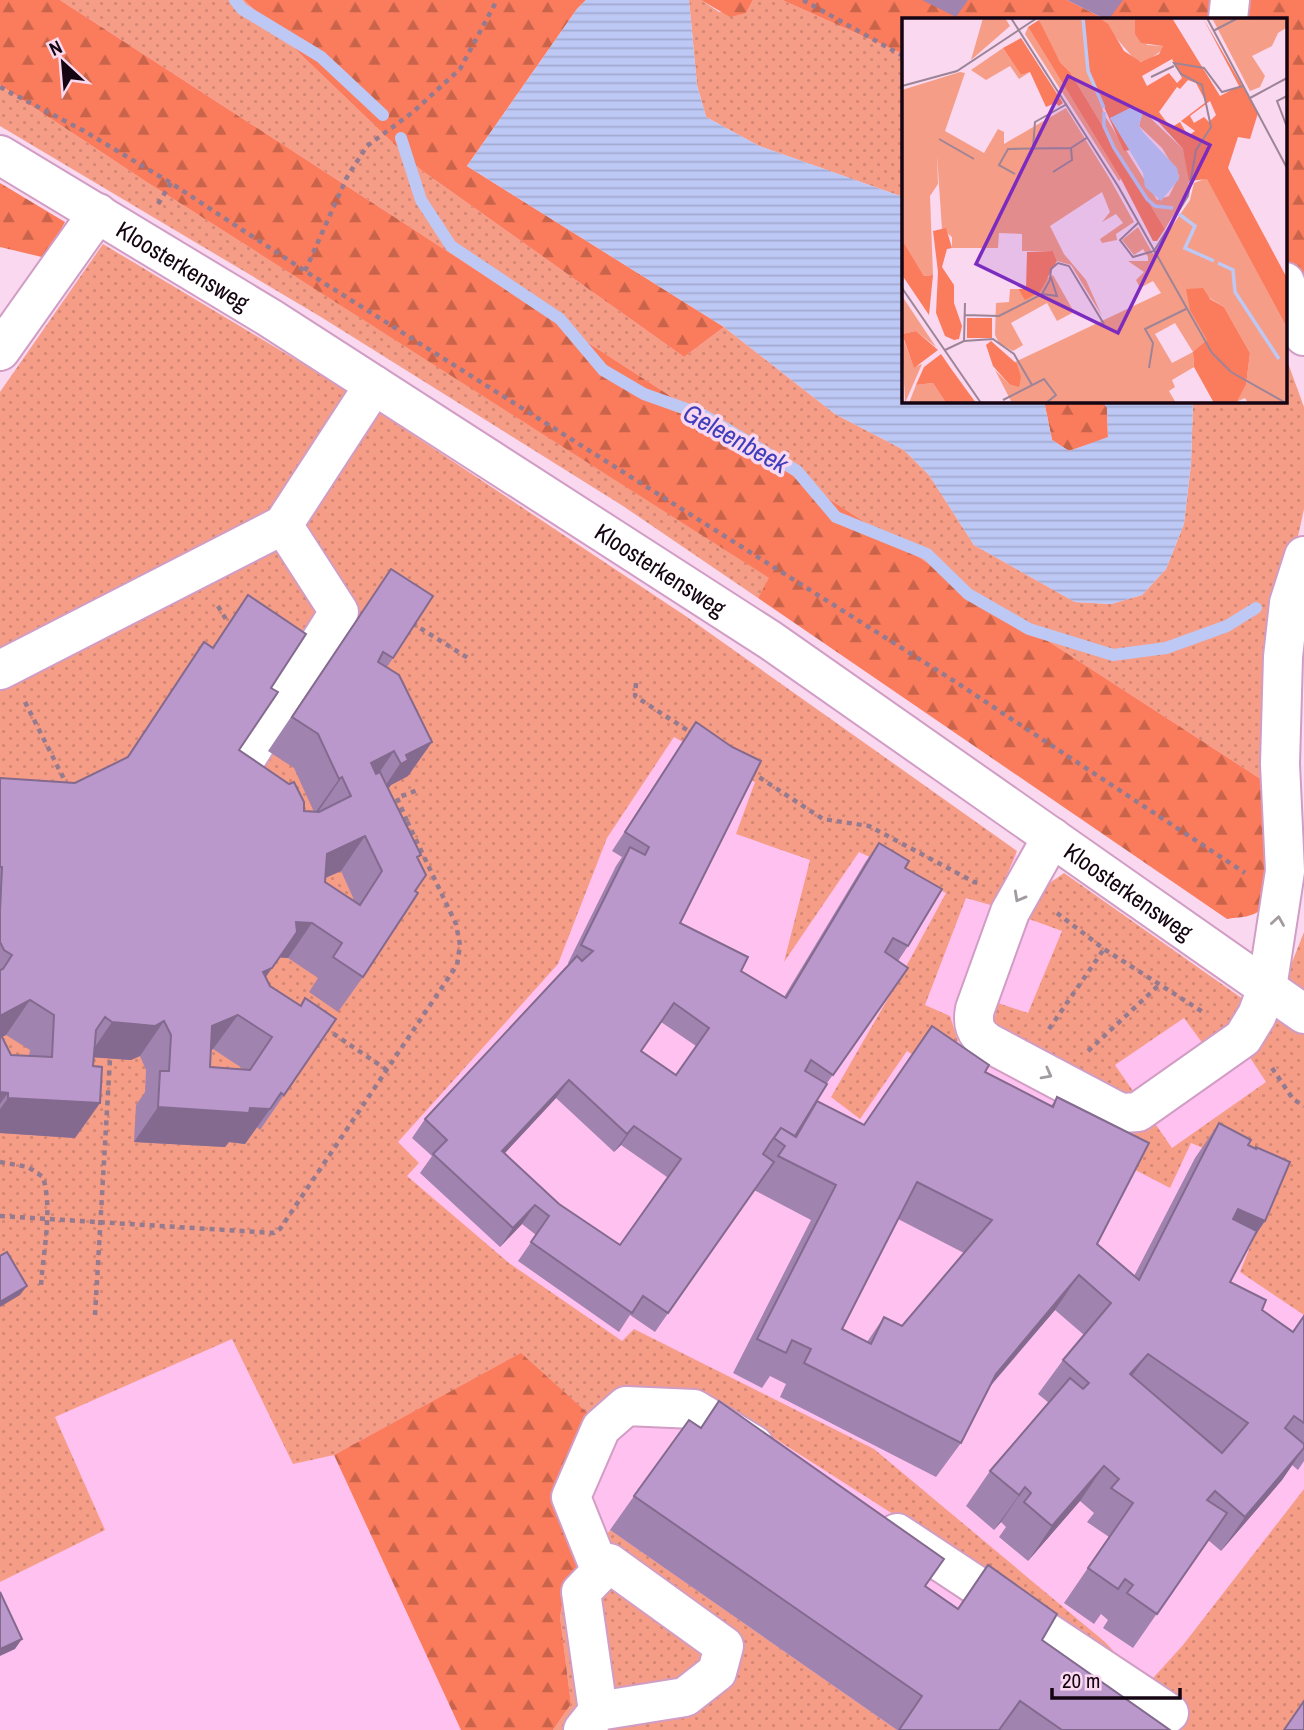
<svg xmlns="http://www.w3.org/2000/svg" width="1304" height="1730" viewBox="0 0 1304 1730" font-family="'Archivo Narrow',sans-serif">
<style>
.built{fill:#ffc2f0}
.grass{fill:url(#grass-dots)}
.forest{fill:url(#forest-firs)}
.water{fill:url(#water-rules)}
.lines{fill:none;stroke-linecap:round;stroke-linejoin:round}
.stream{stroke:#bec8f5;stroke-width:12}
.minor-casing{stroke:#d19dc4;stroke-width:42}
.path{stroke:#957b8f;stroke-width:4.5;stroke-dasharray:5 5;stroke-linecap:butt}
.minor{stroke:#fff;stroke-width:38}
.wall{fill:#a183af;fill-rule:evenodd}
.shaded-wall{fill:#836a8e}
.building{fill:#bb98cb;stroke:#836a8e;stroke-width:2;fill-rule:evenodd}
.oneway{stroke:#a19ba0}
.labels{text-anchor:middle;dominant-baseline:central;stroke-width:7;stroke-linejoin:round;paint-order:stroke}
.street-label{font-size:24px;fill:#150512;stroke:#f9d8f0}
.water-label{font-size:26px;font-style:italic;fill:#3e3ebc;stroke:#f9d8f0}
.inset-river{fill:none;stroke:#bec8f5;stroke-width:3.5}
.inset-road{fill:none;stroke:#9e8497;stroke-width:2}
.view{fill:#7b2cbf;fill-opacity:0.15;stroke:#7b2cbf;stroke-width:3.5}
.inset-edge{fill:none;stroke:#150512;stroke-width:3.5}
</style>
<defs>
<pattern id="grass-dots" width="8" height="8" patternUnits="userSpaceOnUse" patternTransform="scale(1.75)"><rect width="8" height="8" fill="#f69d87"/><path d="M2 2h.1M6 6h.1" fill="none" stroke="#d28674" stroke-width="1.8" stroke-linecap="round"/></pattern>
<pattern id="forest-firs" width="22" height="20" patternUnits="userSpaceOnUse" patternTransform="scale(1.75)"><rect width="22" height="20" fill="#fa7c5d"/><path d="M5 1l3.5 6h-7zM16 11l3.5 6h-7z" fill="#c9644b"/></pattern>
<pattern id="water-rules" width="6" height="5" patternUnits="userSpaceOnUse" patternTransform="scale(1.75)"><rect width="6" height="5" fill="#bec8f5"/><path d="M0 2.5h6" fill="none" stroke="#a2aad1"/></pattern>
</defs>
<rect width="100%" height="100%" fill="#f9d8f0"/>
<!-- built -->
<path class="built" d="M103,244L1197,976L1304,1051V1730H0V392Z"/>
<!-- grass -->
<g class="grass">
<path d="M60,0H244L421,170L684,357L724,327L835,414L904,450L929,475L974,545L1075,602L1111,604L1142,595L1166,569L1184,524L1191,464L1193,401H1285V355L1304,407V509L1293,559L1270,785Z"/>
<path d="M689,0H701L719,12L746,13L753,0H782L903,54V197L759,146L706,117L697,85Z"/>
<path d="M0,85L145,181L770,578L758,598L623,506L321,317L0,126Z"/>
<path d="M103,244L338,385L687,617L1017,851L994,906L966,898L925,1005L950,1016L958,1041L936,1070L907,1051L860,1119L831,1097L901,976L946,893L859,852L784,962L810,860L736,834L755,782L674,737L607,838L558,964L398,1142L419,1163L407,1176L509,1263L622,1341L634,1329L874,1449L1105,1642L1124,1662L704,1393L592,1417L521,1354L334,1455L293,1464L232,1339L55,1417L105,1530L0,1582V392Z"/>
<path d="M1064,873L1270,1018L1304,932V1315L1240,1272L1277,1179L1191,1143L1170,1188L1116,1160L1130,1134L1141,1132L1154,1122L1172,1148L1266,1082L1249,1056L1203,1044L1184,1018L1115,1065L1133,1091L1123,1094L1005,1033L994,1022L998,1003L1028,1013L1062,931L1029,919L1044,887Z"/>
<path d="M1304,1489V1730H1106L1183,1645Z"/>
<path d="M610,1530L897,1730H553L571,1704L560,1617L564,1593Z"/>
</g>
<!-- forest -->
<g class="forest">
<path d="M0,0H60L1270,785C1270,810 1275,889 1263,907C1255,918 1238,917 1227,919L758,598L769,578L145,181L0,85Z"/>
<path d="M244,0H586L577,9L467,166L724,327L684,357L421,170Z"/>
<path d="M701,0H753L746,13L730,17Z"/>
<path d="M782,0H1067L1105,19H903V54Z"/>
<path d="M1119,0H1304V345L1285,346V19H1109Z"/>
<path d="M0,183L65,222L46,258L0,247Z"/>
<path d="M1044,401H1102L1107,407L1108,438L1069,451L1052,440Z"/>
<path d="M521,1353L592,1417L582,1567L564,1593L560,1617L571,1704L553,1730H461L334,1455Z"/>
</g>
<!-- water -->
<path class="water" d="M586,0H689L697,85L706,117L759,146L903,197V401H1044L1052,440L1069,451L1108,437L1107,408L1102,401H1193L1191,464L1184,524L1166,569L1142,595L1111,604L1075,602L974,545L929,475L904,450L835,414L724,327L467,166L577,9Z"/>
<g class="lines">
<!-- stream -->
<g class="stream">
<path d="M235,0L242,9L321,57L383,115"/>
<path d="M401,138L421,200L451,246L560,319L603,370L644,394L703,415L797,471L836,517L927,554L968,594L1029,629L1113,655L1166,648L1227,626L1256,608"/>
</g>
<!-- minor casing -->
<g class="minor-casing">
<g id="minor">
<path d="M1228,19L1230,0"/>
<path id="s1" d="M0,155L270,318L770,640L1304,1014"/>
<path d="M1285,282L1304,336"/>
<path d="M0,351L98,213"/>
<path d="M0,670L283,525L374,385"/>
<path d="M237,773L339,612L283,525"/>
<path d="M1052,837L1010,912L975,1009C972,1024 975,1033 987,1042L1115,1110L1122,1113L1138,1112L1243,1038L1257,1015L1267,988L1285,871L1280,764L1283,657L1289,603L1304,556"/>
<path d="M897,1533L1169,1713"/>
<path d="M601,1572L571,1497L601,1428L626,1406L694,1409L754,1445"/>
<path d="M583,1730L598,1711L581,1592L609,1563L724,1646L717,1672L685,1697L598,1711"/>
</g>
</g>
<!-- path -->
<g class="path">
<path d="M803,0L903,56"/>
<path d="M0,87L84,131L171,183L305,271L954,681L1245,873"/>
<path d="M158,204L171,183"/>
<path d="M305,271L347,177L367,146L413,112L460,69L497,0"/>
<path d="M218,606L227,621L234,626"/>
<path d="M412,623L468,658"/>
<path d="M636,683L635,696L693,734"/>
<path d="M25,702L68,787"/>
<path d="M751,772L823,819L869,826L974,882L979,883"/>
<path d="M407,821L397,798L420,789"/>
<path d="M1057,913L1104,949L1206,1014"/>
<path d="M325,1028L387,1070"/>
<path d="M1049,1029L1104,949"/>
<path d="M1088,1051L1159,985"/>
<path d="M1272,1068L1293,1099L1304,1106"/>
<path d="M0,1162L28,1167L43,1177C53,1211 43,1251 41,1286"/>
<path d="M0,1216L274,1233L280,1229L457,965L460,945L456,924L407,821L401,824"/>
<path d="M95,1315L110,1059"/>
</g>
<!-- minor -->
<use href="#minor" class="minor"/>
</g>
<!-- wall -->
<g class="wall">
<path d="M922,0H968L956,17Z"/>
<path d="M1067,0H1123L1109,19H1105Z"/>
<path d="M391,569L393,658L387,667L432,742L408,776L391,785L388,789L418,859L415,891L363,977L338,1012L309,992L318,978L288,958L279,957L266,977L270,986L300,1005L305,998L284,1095L260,1130L257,1127L245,1144L229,1142L225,1147L134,1142L136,1105L145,1092L146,1070L140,1056L131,1060L94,1057L93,1066L100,1103L75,1138L0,1133V778L75,783L126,758L204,642L212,648L248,595L271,688L239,750L304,811L314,812L294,768L268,751ZM341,871L355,902L325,882V878ZM6,1035L30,1050L29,1056L11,1055L2,1037ZM213,1049L245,1070L210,1067L211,1050Z"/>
<path d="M696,722L680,923L741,971L784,997L866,861L879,843L905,868L908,946L898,961L908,968L825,1086L807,1116L817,1101L864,1125L985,1072L1051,1106L1057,1097L1097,1244L1134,1276L1195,1158L1219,1123L1248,1145L1265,1221L1253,1239L1230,1282L1262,1310L1293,1331L1304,1315V1461L1298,1470L1292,1465L1282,1480L1221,1551L1208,1540L1133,1648L1103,1628L1108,1620L1101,1614L1094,1624L1064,1603L1109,1537L1087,1522L1094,1513L1080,1501L1028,1561L999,1537L1006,1527L1001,1522L994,1530L966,1506L990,1471L1049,1403L1038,1394L1063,1360L1084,1335L1055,1310L988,1389L961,1443L936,1477L780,1397L786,1384L770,1376L762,1388L733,1373L811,1220L754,1190L655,1332L630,1315L619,1332L518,1261L536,1235L522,1224L500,1247L420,1173L432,1156L412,1138L425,1119L569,964L568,963L616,866L622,857L612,851ZM661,1022L696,1046L676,1075L641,1051ZM556,1098L614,1152L621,1145L667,1177L620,1245L559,1204L504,1154ZM898,1219L964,1253L902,1326L884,1317L867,1342L842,1329Z"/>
<path d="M634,1496L925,1586L958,1608L988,1565L1042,1640L1170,1730H897L610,1530Z"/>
</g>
<!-- shaded-wall -->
<g class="shaded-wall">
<path d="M432,742L408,776L391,785L384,794L377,798L406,755Z"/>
<path d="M394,751L370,786L371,763Z"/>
<path d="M342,777L318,812L315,813L339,779Z"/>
<path d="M365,836L341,871L303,888L327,854Z"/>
<path d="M296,922L312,923L288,958L272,957Z"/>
<path d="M272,968L248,1002L263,972Z"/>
<path d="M30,1000L6,1035L0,1038V1016Z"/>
<path d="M238,1015L213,1049L188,1061L212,1026Z"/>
<path d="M164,1021L140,1056L131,1060L88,1057L112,1022Z"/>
<path d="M569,1080L556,1098L489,1170L502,1151Z"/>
<path d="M0,1092L8,1093L0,1104Z"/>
<path d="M8,1098L100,1103L75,1138L0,1133V1109Z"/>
<path d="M158,1107L250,1108L270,1109L245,1144L229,1142L225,1147L134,1142Z"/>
<path d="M634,1126L621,1145L614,1152L627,1134Z"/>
<path d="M535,1205L522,1224L500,1247L513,1228Z"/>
<path d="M1238,1209L1265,1221L1241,1255L1214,1244Z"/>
<path d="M1079,1275L1055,1310L971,1408L996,1374Z"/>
<path d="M27,1286L20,1295L0,1307V1302Z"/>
<path d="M1148,1354L1123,1388L1130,1374Z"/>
<path d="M1304,1448L1282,1480L1221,1551L1245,1517Z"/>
<path d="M1104,1466L1080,1501L1028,1561L1052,1526Z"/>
<path d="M1025,1487L1001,1522L994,1530L1019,1495Z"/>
<path d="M22,1639L15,1649L0,1656V1649Z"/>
</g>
<!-- building -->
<g class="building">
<path d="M391,569L433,596L393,658L383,652L378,662L399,675L432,742L406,755L408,760L401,764L394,751L371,763L376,774L380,772L421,855L417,857L426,875L415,891L418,893L363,977L333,957L342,943L312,923L296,922L297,932L272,968L263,972L270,986L301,1006L305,998L336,1019L284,1095L281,1093L270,1109L250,1108L249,1113L158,1107L160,1071H169L171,1035L164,1021L155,1026L112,1022L105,1017L96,1030L93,1066L102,1067L100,1103L8,1098V1093L0,1092V1033L11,1055L52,1057L54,1015L30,1000L0,1016V970L3,969L12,955L4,950L0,942V911L2,867H0V778L75,783L128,757L204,642L213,648L248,595L306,634L271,688L278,692L239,750L289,784L294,782L304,802V811L319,812L351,796L342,777L339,779L318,734L292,717ZM365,836L382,871L360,905L325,882L327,854ZM238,1015L272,1037L250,1070L210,1067L212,1026Z"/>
<path d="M696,722L732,747L761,761L680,923L748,957L741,971L786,998L879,843L909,861L905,868L942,889L908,946L893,938L885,952L908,968L833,1075L811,1060L805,1071L827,1084L795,1136L781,1128L770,1143L763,1154L774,1162L668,1313L643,1296L632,1313L531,1242L549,1216L535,1205L513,1228L433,1154L447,1140L425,1119L577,956L582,961L593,951L581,945L630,847L645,855L649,847L625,832ZM674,1003L709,1028L676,1075L641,1051ZM569,1080L627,1134L634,1126L681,1159L620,1245L559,1204L502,1151Z"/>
<path d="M932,1026L989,1065L985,1072L1053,1107L1057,1097L1149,1143L1097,1244L1139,1280L1219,1123L1251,1140L1248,1145L1256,1149V1147L1290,1162L1265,1221L1238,1209L1233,1219L1257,1231L1230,1282L1266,1300L1262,1310L1293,1332L1304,1316V1423L1294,1416L1285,1428L1304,1444V1448L1245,1517L1215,1491L1207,1500L1227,1513L1157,1614L1127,1593L1133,1585L1125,1579L1118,1589L1088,1568L1133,1503L1111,1488L1119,1479L1104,1466L1052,1526L1024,1502L1031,1493L1025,1487L1019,1495L990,1471L1070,1378L1083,1389L1089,1383L1063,1360L1111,1303L1079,1275L996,1374L961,1443L804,1363L811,1349L792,1340L786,1353L757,1339L836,1185L778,1156L785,1146L774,1138L781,1128L796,1137L817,1101L864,1125ZM917,1182L992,1220L902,1326L884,1317L871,1344L842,1329ZM1148,1354L1248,1423L1222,1453L1130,1374Z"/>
<path d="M7,1252L27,1286L0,1302V1256Z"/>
<path d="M719,1401L944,1559L925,1586L958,1609L988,1565L1057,1614L1042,1640L1170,1730H1062L1020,1701L999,1730H899L922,1696L634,1496L689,1420L701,1428Z"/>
<path d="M0,1592L22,1639L0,1649Z"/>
<path d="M1304,1701V1730H1284Z"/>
</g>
<!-- one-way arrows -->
<defs><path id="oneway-chevron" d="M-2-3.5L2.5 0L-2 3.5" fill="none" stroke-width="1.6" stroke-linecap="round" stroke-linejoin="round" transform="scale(1.75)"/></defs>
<g class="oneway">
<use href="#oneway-chevron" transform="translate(1019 897) rotate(119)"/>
<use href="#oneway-chevron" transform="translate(1278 921) rotate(-81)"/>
<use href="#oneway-chevron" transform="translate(1047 1074) rotate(28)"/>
</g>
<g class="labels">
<!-- street labels -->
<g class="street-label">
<text stroke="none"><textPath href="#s1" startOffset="214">Kloosterkensweg</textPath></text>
<text stroke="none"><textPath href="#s1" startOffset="780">Kloosterkensweg</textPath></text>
<text stroke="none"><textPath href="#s1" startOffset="1348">Kloosterkensweg</textPath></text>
</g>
<!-- water labels -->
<g class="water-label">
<text transform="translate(736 438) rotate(29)">Geleenbeek</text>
</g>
</g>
<!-- overview -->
<g transform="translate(902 18)">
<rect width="385" height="385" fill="#f9d8f0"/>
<path d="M81,0H103L108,8L69,42ZM141,0H181L185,48L203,98L255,182L267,178L277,158L260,130L237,108L241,93L281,131L288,150L286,173L263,211L168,54L158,44L141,14L137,2ZM197,0H233L245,27L261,28L260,32L244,44L234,43ZM310,0H385L384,10L376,15L370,28L350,38L363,58L358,69L348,73ZM126,9L219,161L217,163L123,16ZM101,30L119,57L128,54L117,61L108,48L84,62L69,52ZM58,54L63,55L43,113L82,135L96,111L102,114V126L164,90L208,161L232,204L214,216L215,222L200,225L198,221L221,205L214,196L200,204L208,194L200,174L148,208L162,236L184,262L200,298L169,247L155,243L151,233H120V216L97,215L96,230H50V219L40,211L35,137L36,166L28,178L31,257L22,258L5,231L0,222V72ZM305,160L385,310V385H346L343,380L334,384L344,367L348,335L322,289L306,279L305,322L291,336L292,349L270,362L273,369L267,373L274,385H110L93,352L107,366L113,344L259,275L251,263L238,270L234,262L242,254L226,243H246V239L241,231L232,237L220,222L236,209L251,236L288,182L292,165ZM273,305L291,334L270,345L253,316ZM151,257L172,294L155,303L145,285L109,305L121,327L111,333L97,325L93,317L94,285L107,284L108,271H116L123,281L138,274L143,261ZM0,278L34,329L14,313L0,316ZM0,318L12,349L20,346L3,385ZM31,365L44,385H7L14,367Z" fill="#f69d87" fill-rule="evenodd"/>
<path d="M181,0H197L206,6L222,33L239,44L257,36L261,28L239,25L233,16V0H270L318,78L337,68L301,0L356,95L348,121L336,119L326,150L385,260V310L305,161L287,163L281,131L250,97L241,93L208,100L228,132L222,133L188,58ZM270,41L280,60L275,65L267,55L245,68L240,58ZM286,62L294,65L304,84L279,103L293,113L286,118L278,104L269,110L257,94L275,69L278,71ZM308,83L314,97L307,104L302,99L292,105L288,98ZM137,2L158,44L168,54L263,211L255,223H251L219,161L126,9ZM119,20L161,85L157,88L153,85L144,89L128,54L119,57L101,30ZM44,210L50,230L45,231L40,249L52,267V285L60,308L57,321L52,322L43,318L34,295L36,254L31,213ZM0,222L22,258L31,257L27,297L0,257ZM151,233L155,243L146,259L138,274L123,282L116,271H124L125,234ZM301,270L308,281L322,289L348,335L344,367L334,385H312L292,349L291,334L305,322L288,292L284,271ZM65,300H90V320H65ZM14,313L36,332L12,350L0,316ZM89,323L115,346L119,359L117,369L107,366L91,348L84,327ZM39,336L50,352L74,385H44L31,365L14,367L22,349Z" fill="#fa7c5d" fill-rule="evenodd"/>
<path d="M232,88L241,93L237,108L241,114L275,150L277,161L259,183L243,169L241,155L208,100Z" fill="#bec8f5"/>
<path class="inset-river" d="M181,0L186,53L202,90M202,94V108L212,130L245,181L253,188L271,190M277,196L293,208L283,230L312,243M316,245L331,252L333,274L377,341"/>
<path class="inset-road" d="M109,0L216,168L310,335L329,354L384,385M305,0L385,150M311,13L336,0M249,59L272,48M0,68L55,53L135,0M385,78L375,83L385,109M348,80L385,60M37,121L72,141M131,130L133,104L165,86M151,154L170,142L169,130M113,156L97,147L106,131L169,130L186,119M236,205L218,222L231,239L252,233L286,178L294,132L309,109L300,67L279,56L272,45L302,50L320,74L341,68M148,261L149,251L156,245L167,248L202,306M0,270L79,385M63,297L97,298L140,276L155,278L149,260L140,276M62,323L63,285M43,332L62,323L91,321L112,336L130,367M247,350L251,325L243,311L284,291M101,382L142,361L154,377L144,385"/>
<path class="view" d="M166,58L308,127L216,315L74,246Z"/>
<rect width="385" height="385" class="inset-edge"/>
</g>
<!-- north arrow -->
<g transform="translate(63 63) rotate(334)" stroke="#f9d8f0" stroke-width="5" paint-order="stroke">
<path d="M0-5L12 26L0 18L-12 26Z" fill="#150512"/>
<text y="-10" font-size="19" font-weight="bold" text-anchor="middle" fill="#150512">N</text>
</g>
<!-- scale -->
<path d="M1052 1688v10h128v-10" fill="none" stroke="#150512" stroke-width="3.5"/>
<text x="1062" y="1688" font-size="21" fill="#150512" stroke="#f9d8f0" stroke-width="5" paint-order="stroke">20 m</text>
</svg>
